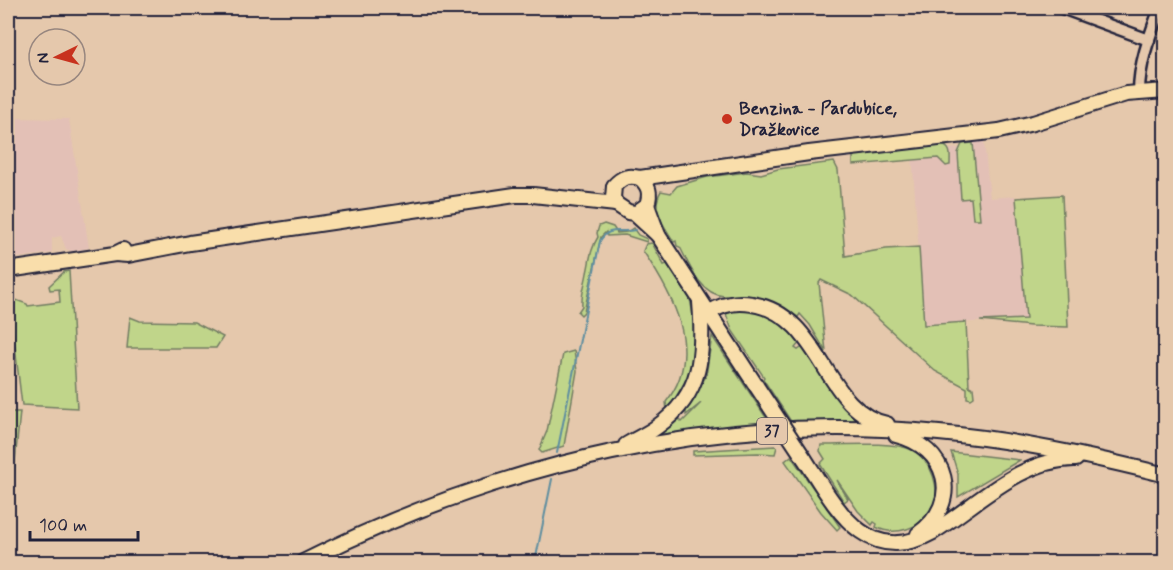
<svg xmlns="http://www.w3.org/2000/svg" width="1173" height="570" viewBox="0 0 1173 570" font-family="Mynerve,sans-serif">
<style>
.built{fill:#e3c0b6}
.green{fill:#c0d58a;stroke:#717c62;stroke-width:1.5}
.lines{fill:none;stroke-linecap:round;stroke-linejoin:round}
.stream{stroke:#5f8ea0;stroke-width:2}
.minor-casing{stroke:#22223b;stroke-width:15}
.major-casing{stroke:#22223b;stroke-width:18}
.minor{stroke:#e5c8ac;stroke-width:10}
.major{stroke:#f9deab;stroke-width:14}
.major-bridge-casing{stroke:#22223b;stroke-width:18;stroke-linecap:butt}
.major-bridge{stroke:#f9deab;stroke-width:14}
.poi-dot{fill:#c8321e;stroke:#e5c8ac;stroke-width:2}
.labels{text-anchor:middle;dominant-baseline:central;stroke-width:4.5;stroke-linejoin:round;paint-order:stroke}
.shield{fill:#e5c8ac;stroke:#5c545d;stroke-width:1.5}
.shield-label{font-size:16px;font-weight:bold;fill:#22223b}
.poi-label{font-size:18px;font-weight:bold;fill:#22223b;stroke:#e5c8ac;text-anchor:start}
</style>
<rect width="100%" height="100%" fill="#e5c8ac"/>
<filter id="ink" filterUnits="userSpaceOnUse"><feTurbulence type="fractalNoise" baseFrequency=".0167" numOctaves="2"/><feDisplacementMap in="SourceGraphic" scale="12" xChannelSelector="R" yChannelSelector="G"/><feConvolveMatrix kernelMatrix="1 2 1 2 8 2 1 2 1" color-interpolation-filters="sRGB"/></filter>
<g filter="url(#ink)">
<!-- built -->
<g class="built">
<path d="M8,118L69,119L89,248L71,251L66,249L61,236L52,238V253L8,259Z"/>
<path d="M984,141L990,198L1015,196L1027,319L924,325L912,154L959,148L962,144Z"/>
</g>
<!-- green -->
<g class="green">
<path d="M973,143L980,219H973L971,198L961,199L958,153L962,144Z"/>
<path d="M942,145C952,148 950,156 950,165L946,166L938,158L853,165V155Z"/>
<path d="M834,162L838,170L845,256L886,249L919,247L924,325L966,322L969,386L973,388L974,397L971,399L967,398V388L935,371L852,295L821,280L819,283L826,352L810,325L800,314L798,317C786,311 775,302 761,298C749,295 737,296 724,296C701,295 689,265 680,247L677,246L676,241L674,242C664,225 650,210 661,191L671,193L677,186L707,177L747,172L761,174L778,169Z"/>
<path d="M1062,195L1068,327L1031,326L980,321L1026,319L1016,198Z"/>
<path d="M604,224L613,227L617,233L627,232L633,228L638,235L647,239V242L625,235L607,236L606,232L601,237L584,312L581,315L578,312L582,306C581,294 585,285 587,273C590,260 590,250 598,237L597,233L599,226Z"/>
<path d="M652,243L664,265L667,264L690,299L697,334L690,373L669,409L667,410L666,402C705,353 673,295 643,251L646,244Z"/>
<path d="M69,271L77,408L22,405L11,313L8,314V297L27,304L28,306L60,302L59,289L50,290L49,286L64,272Z"/>
<path d="M736,310C765,310 782,320 800,342L795,348L798,350L804,346C820,371 836,402 860,420L859,422L792,423L763,379L764,377L732,330L726,314Z"/>
<path d="M130,317L140,321L194,322L223,337L216,348H127Z"/>
<path d="M712,336L771,425L714,429L656,437L678,418L682,422L701,403L686,415V410L706,376Z"/>
<path d="M574,351L577,371L564,446L542,453L539,450L547,431L563,354Z"/>
<path d="M8,412H20L8,531Z"/>
<path d="M821,445C843,445 893,441 912,450C932,460 942,490 932,510C922,528 894,537 876,527L877,524L874,522L872,525L858,511L837,480L848,499L844,502L820,464L825,459L820,451Z"/>
<path d="M775,446L777,447L775,454L758,453L693,455V451Z"/>
<path d="M951,452L1020,460L958,497V474Z"/>
<path d="M791,456L840,527L837,530L821,512L785,461Z"/>
</g>
<g class="lines">
<!-- stream -->
<g class="stream">
<path d="M557,453L600,241C609,225 621,234 635,230"/>
<path d="M535,562L552,479"/>
</g>
<!-- minor casing -->
<g class="minor-casing">
<g id="minor">
<path d="M1062,8L1149,40"/>
<path d="M1139,92C1139,63 1150,35 1160,8"/>
</g>
</g>
<!-- major casing -->
<g class="major-casing">
<g id="major">
<path d="M640,178C649,186 651,193 647,205L640,210"/>
<path d="M647,205L658,235L757,387"/>
<path d="M658,235L634,213L628,212L616,204L613,198L614,186C622,177 629,175 640,178L809,153L999,131L1033,123L1126,94L1166,91"/>
<path d="M115,254L128,255L190,243L515,195H533L616,204"/>
<path d="M8,270L115,254L123,250"/>
<path d="M708,313C722,304 736,301 752,304C823,315 823,411 887,424"/>
<path d="M896,435C948,447 963,502 918,534"/>
<path d="M626,445C637,438 648,434 658,426C703,394 704,352 700,302"/>
<path d="M804,458C835,506 866,569 933,532C977,505 1021,458 1076,459"/>
<path d="M303,562C500,463 717,411 939,433C1016,440 1090,456 1166,475"/>
</g>
</g>
<!-- minor -->
<use href="#minor" class="minor"/>
<!-- major -->
<use href="#major" class="major"/>
<!-- major-bridge casing -->
<g class="major-bridge-casing">
<path id="major-bridge" d="M757,387L804,458"/>
</g>
<!-- major-bridge -->
<use href="#major-bridge" class="major-bridge"/>
</g>
</g>
<!-- markers -->
<circle class="poi-dot" cx="727" cy="119" r="6"/>
<g class="labels">
<!-- shield labels -->
<rect class="shield" x="757" y="418" width="30" height="26" rx="4.5"/>
<g class="shield-label">
<text x="772" y="431">37</text>
</g>
<!-- poi labels -->
<g class="poi-label">
<text x="739" y="109">Benzina - Pardubice,<tspan x="739" dy="21">Dražkovice</tspan></text>
</g>
</g>
<!-- margin -->
<rect width="1173" height="570" fill="none" stroke="#e5c8ac" stroke-width="30"/>
<rect x="15" y="15" width="1143" height="540" fill="none" stroke="#22223b" stroke-width="2" filter="url(#ink)"/>
<!-- north arrow -->
<g transform="translate(57 57) rotate(265)"><circle r="28" fill="#e5c8ac" stroke="#97867f" stroke-width="1.5"/>
<path d="M0-4.5L10 22L0 15L-10 22Z" fill="#c8321e"/>
<text y="-9" font-size="16" font-weight="bold" text-anchor="middle" fill="#22223b">N</text>
</g>
<!-- scale -->
<path d="M30 531v9h108v-9" fill="none" stroke="#22223b" stroke-width="3"/>
<text x="39" y="531" font-size="18" fill="#22223b" stroke="#e5c8ac" stroke-width="4.5" paint-order="stroke">100 m</text>
</svg>
